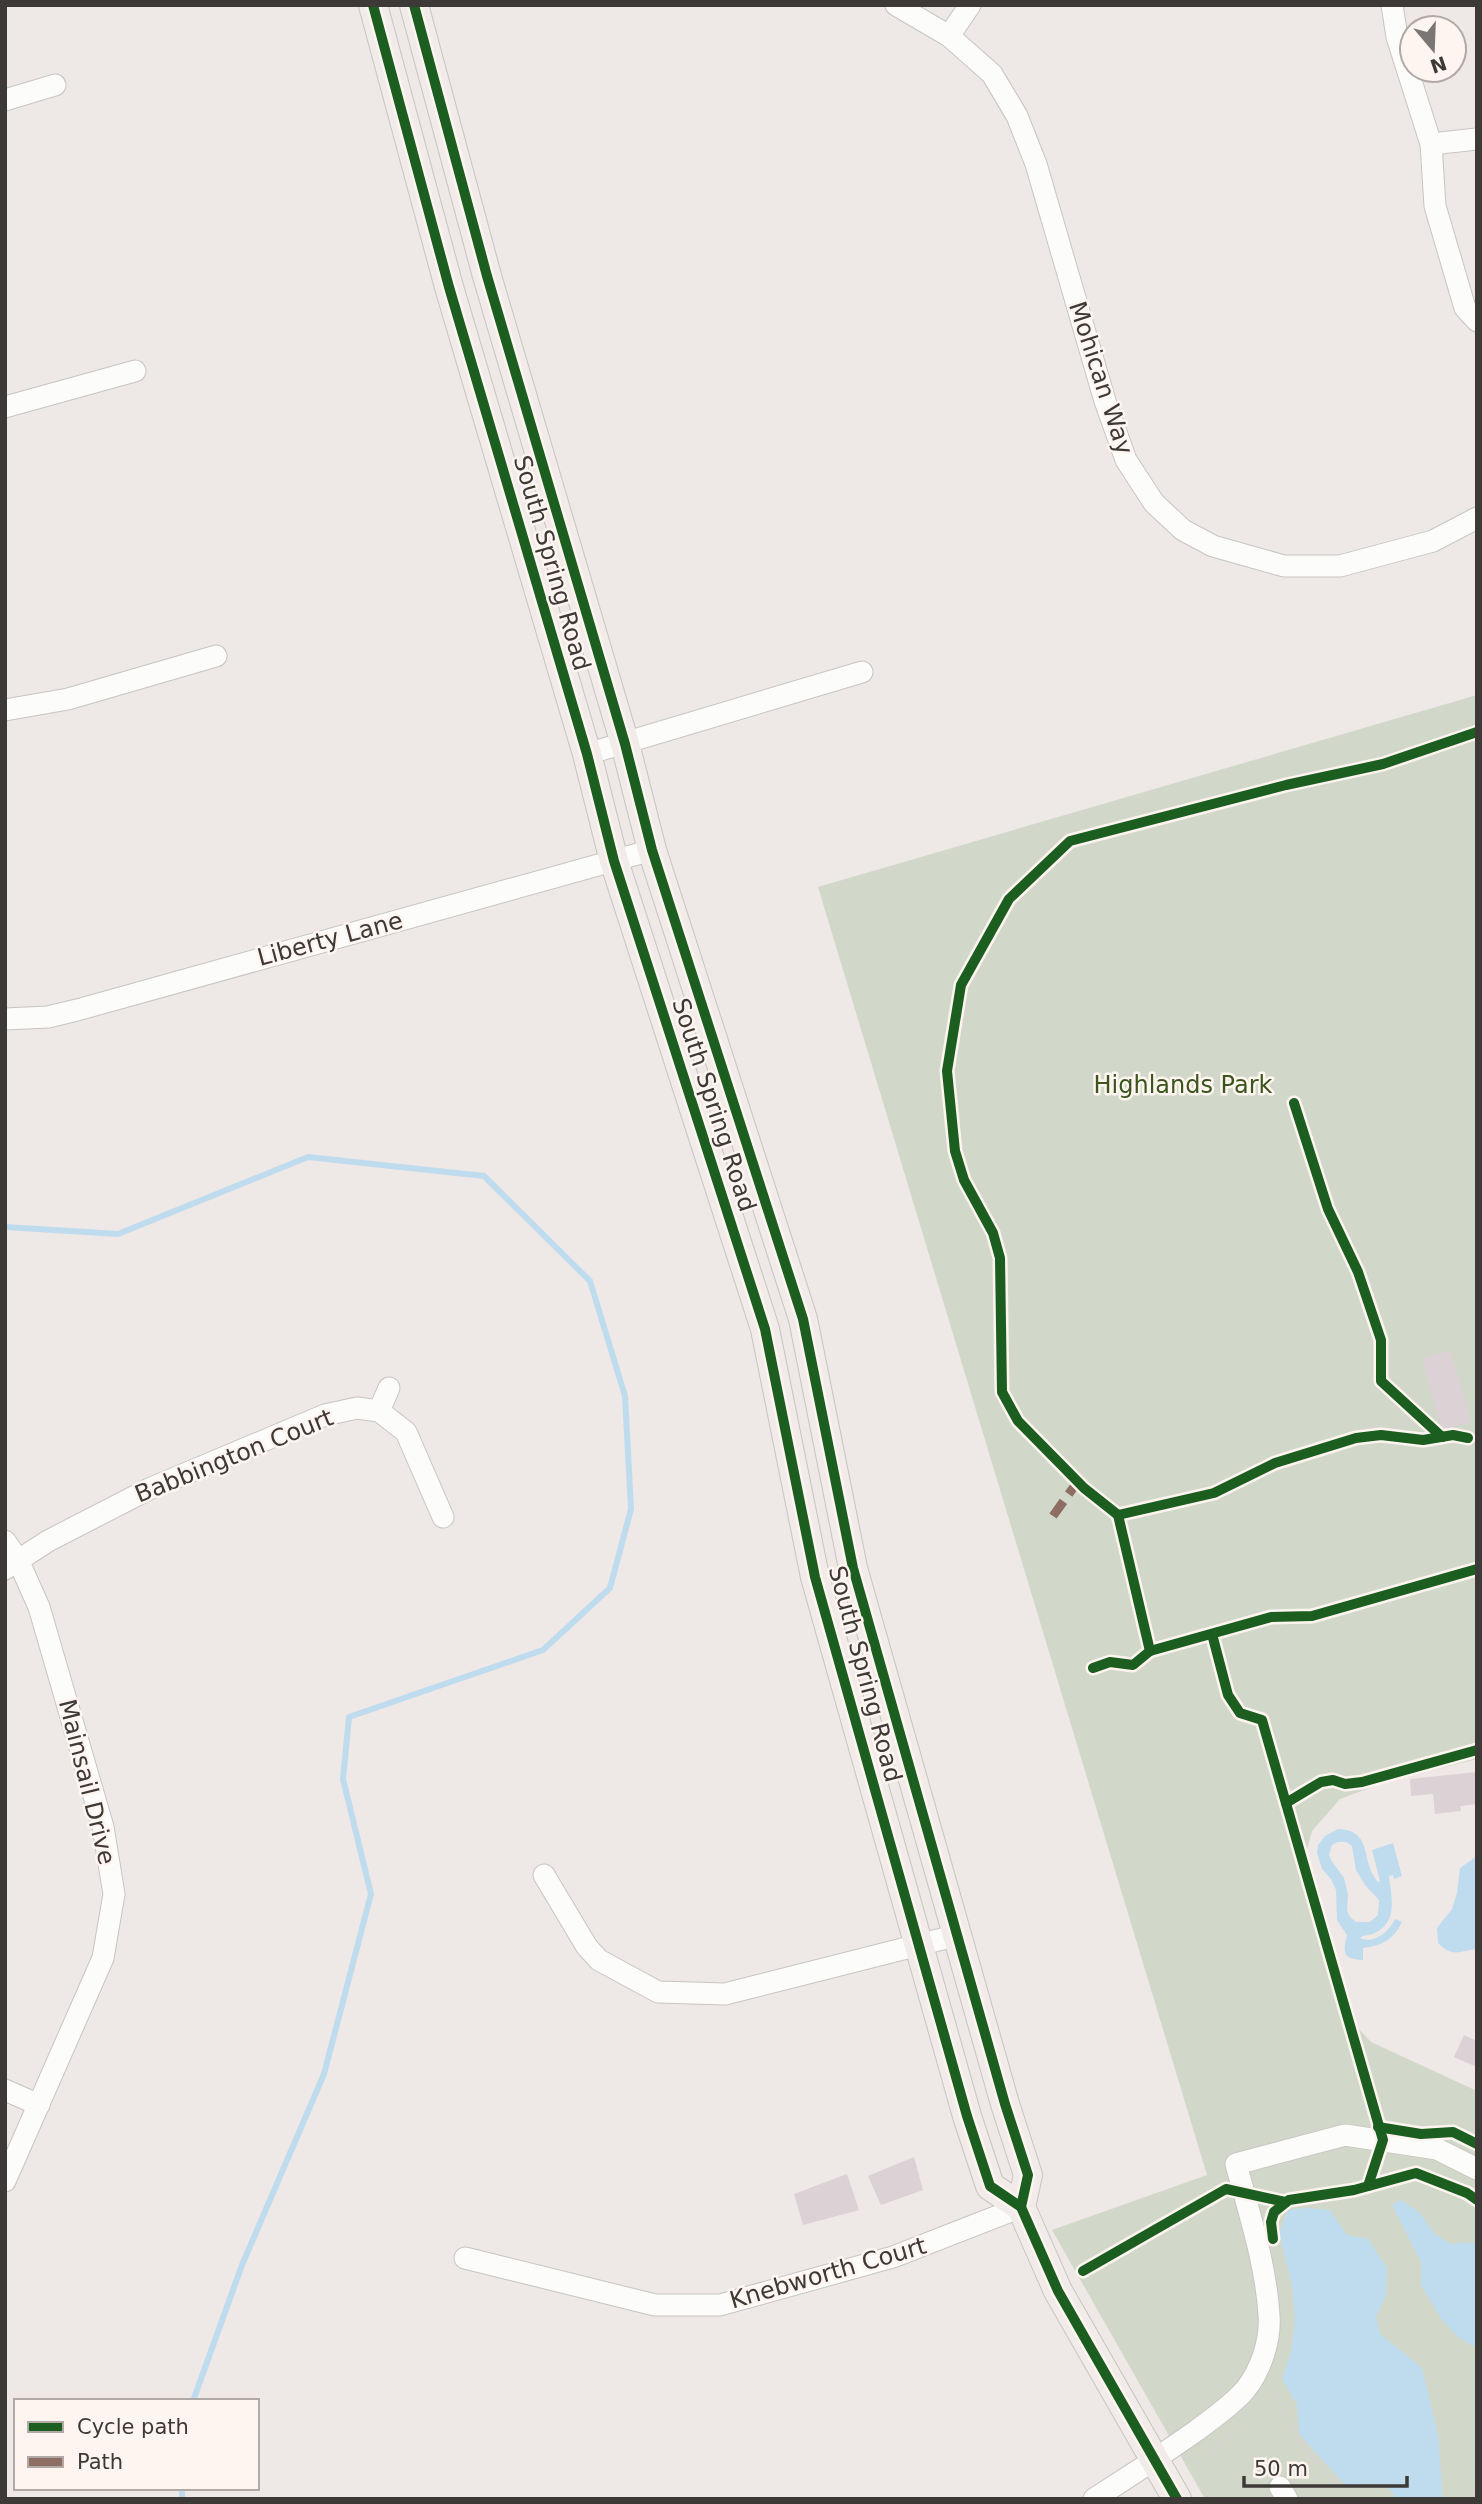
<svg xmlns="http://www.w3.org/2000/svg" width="1482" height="2504" viewBox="0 0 1482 2504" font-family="'DejaVu Sans',sans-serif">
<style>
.green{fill:#d2d8c9}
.water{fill:#bfdcee;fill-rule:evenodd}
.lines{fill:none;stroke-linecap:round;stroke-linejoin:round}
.stream{stroke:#bfdcee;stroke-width:6}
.building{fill:#dcd1d5}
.minor-casing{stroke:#c9c4c3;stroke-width:23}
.major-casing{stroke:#c7c4c3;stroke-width:30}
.path{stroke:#d5d4d2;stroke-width:3.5;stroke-dasharray:5 3.5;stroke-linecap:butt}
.minor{stroke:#fcfcfb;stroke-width:21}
.major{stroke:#f1ebe9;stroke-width:28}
.quiet{stroke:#8d6e63;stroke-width:9;stroke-dasharray:18 9;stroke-linecap:butt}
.cycleway-casing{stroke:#fef4f0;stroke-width:15}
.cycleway{stroke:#1b5e20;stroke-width:10}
.labels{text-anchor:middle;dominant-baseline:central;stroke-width:5;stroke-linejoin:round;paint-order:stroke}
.street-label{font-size:24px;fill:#3d3937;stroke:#fef4f0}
.park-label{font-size:24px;fill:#3b561d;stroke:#fef4f0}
</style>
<rect width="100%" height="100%" fill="#eee8e6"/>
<!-- green -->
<path class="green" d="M1477,695V1759L1383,1783L1340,1799L1312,1831L1306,1853L1356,2026L1371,2042L1477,2091V2499H1205L1052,2230L1207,2175L818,887Z"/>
<!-- water -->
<g class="water">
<path d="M1338,1829C1374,1830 1360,1862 1378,1882L1380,1881L1372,1850L1393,1843L1402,1876L1394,1879L1393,1875L1389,1876C1391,1896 1399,1921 1375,1933C1369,1936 1365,1934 1360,1938C1374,1944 1388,1933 1395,1919L1402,1922C1394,1939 1382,1946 1363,1948V1960C1342,1959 1343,1952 1347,1935L1337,1920L1336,1890L1331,1879L1322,1869L1317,1853L1318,1845L1325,1836ZM1338,1842H1346L1352,1846L1356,1870L1365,1885L1379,1900L1378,1915L1370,1922H1356L1350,1917L1347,1911L1348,1894L1344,1878L1331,1860L1329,1855L1332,1845Z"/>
<path d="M1477,1856V1949C1459,1951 1453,1958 1438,1943L1437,1928L1452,1909L1457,1893L1460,1868Z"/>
<path d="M1401,2200L1419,2212L1435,2234L1451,2244L1477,2242V2348L1459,2338L1442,2320L1421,2285V2262L1392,2205Z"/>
<path d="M1306,2208L1330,2210L1347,2235L1368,2239L1387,2268L1386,2295L1376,2317L1380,2334L1422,2368L1438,2435L1443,2499H1394V2494L1383,2484L1346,2486L1299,2434L1297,2405L1282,2379L1291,2352L1295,2321L1292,2285L1279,2233L1288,2210Z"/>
</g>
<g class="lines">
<!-- stream -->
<g class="stream">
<path d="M5,1227L118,1234L308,1157L484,1176L590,1281L625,1396L631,1509L610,1588L543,1650L349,1717L343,1779L371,1894L324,2074L242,2265L193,2401"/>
<path d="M182,2499V2488"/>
</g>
</g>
<!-- building -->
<g class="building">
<path d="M1450,1350L1471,1421L1442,1430L1422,1359Z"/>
<path d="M1477,1772V1804L1460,1806L1461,1811L1435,1814L1433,1794L1411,1796L1410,1779Z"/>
<path d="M1464,2035L1477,2041V2067L1454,2057Z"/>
<path d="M914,2157L923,2190L881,2205L868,2176Z"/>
<path d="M847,2174L859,2210L803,2225L794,2194Z"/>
</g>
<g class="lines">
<!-- minor casing -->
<g class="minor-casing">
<g id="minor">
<path d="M896,5L949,36L992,74L1017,116L1036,164L1105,401L1126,460L1154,503L1183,530L1213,546L1284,566H1340L1433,541L1477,518"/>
<path d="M1392,5L1397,37L1431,144L1435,206L1465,308L1477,321"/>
<path d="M949,36L970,5"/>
<path d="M5,100L55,85"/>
<path d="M1431,144L1477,139"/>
<path d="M5,407L135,371"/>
<path d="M5,710L68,699L216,656"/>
<path d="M587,754L862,672"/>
<path d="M5,1019L48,1017L77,1010L652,850"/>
<path d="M379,1411L389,1388"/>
<path d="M5,1541L18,1560L39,1607L103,1827L114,1894L103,1958L5,2181"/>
<path d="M5,1569L48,1541L149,1489L325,1415L357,1408L379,1411L406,1432L443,1517"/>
<path d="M544,1875L587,1947L599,1960L658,1992L725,1994L958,1935"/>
<path d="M5,2090L39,2105"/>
<path d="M465,2258L655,2305H720L893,2257L1021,2207"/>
<path d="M1280,2487L1287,2499"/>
<path d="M1094,2499C1129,2477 1162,2455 1196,2431C1213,2418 1231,2406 1245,2390C1261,2370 1271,2340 1269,2315C1266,2264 1249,2213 1236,2164L1345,2135L1437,2149L1477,2169"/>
</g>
</g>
<!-- major casing -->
<g class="major-casing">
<g id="major">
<path d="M373,5L449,287L587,754L614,861L765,1329L815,1577L967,2116L990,2186L1021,2207L1058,2291L1177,2499"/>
<path d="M414,5L487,276L625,744L652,850L803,1319L853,1568L1005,2104L1028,2175L1021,2207"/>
</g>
</g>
<!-- path -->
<g class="path">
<path d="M1389,1436L1411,1409"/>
<path d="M1467,2137L1477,2123"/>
<path d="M1270,2388L1297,2439L1349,2499"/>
<path d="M1196,2464L1238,2428"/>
<path d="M1472,2499V2494L1477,2486"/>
</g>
<!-- minor -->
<use href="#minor" class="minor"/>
<!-- major -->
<use href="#major" class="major"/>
<!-- quiet -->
<path class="quiet" d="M1053,1516L1078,1481"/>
<!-- cycleway casing -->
<g class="cycleway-casing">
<g id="cycleway">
<path d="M373,5L449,287L587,754L614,861L765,1329L815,1577L967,2116L990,2186L1021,2207L1058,2291L1177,2499"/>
<path d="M414,5L487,276L625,744L652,850L803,1319L853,1568L1005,2104L1028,2175L1021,2207"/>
<path d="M1294,1103L1328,1209L1358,1272L1381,1340V1381L1442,1437"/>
<path d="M1118,1515L1084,1488L1018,1421L1002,1392L1000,1258L993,1233L964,1180L955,1151L947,1071L961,985L1009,899L1070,841L1286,785L1383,764L1477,732"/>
<path d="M1212,1634L1228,1695L1240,1713L1262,1720L1383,2140L1368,2186"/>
<path d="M1150,1651L1118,1515L1214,1493L1275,1463L1356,1438L1381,1435L1423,1440L1453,1435L1468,1438"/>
<path d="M1093,1668L1110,1662L1133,1665L1150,1651L1271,1617L1312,1616L1477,1569"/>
<path d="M1286,1803L1321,1782L1333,1780L1345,1784L1362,1782L1477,1750"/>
<path d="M1378,2127L1421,2134L1453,2132L1477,2144"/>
<path d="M1273,2239L1271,2222L1274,2212L1289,2200L1354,2190L1416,2173L1467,2193L1477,2200"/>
<path d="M1083,2271L1226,2189L1285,2202"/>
</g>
</g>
<!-- cycleway -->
<use href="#cycleway" class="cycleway"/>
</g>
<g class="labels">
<!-- street labels -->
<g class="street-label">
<text transform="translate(1101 378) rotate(72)">Mohican Way</text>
<text transform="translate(552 563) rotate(74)">South Spring Road</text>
<text transform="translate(330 939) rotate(-15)">Liberty Lane</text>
<text transform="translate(714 1105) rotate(72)">South Spring Road</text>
<text transform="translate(234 1456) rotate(-22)">Babbington Court</text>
<text transform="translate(865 1674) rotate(75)">South Spring Road</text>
<text transform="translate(87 1782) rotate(76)">Mainsail Drive</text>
<text transform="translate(828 2273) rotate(-16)">Knebworth Court</text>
</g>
<!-- park labels -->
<g class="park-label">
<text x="1183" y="1085">Highlands Park</text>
</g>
</g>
<!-- border -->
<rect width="1482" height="2504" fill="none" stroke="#3d3937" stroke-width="14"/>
<!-- legend -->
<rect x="14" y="2399" width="245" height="91" fill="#fef4f0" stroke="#b1a9a6" stroke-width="2"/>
<rect x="28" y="2422" width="35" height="10" fill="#1b5e20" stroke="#b1a9a6" stroke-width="2"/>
<text x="77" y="2434" font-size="21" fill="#3d3937">Cycle path</text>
<rect x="28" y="2457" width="35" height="10" fill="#8d6e63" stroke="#b1a9a6" stroke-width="2"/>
<text x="77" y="2469" font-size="21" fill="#3d3937">Path</text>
<!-- north arrow -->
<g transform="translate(1433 49) rotate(161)"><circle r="33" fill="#fef4f0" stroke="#b1a9a6" stroke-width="2"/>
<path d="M0-5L12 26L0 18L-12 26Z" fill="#7b7674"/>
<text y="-10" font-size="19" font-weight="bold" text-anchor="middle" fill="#3d3937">N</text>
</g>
<!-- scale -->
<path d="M1244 2476v10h163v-10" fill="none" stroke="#3d3937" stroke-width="3.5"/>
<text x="1254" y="2476" font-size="21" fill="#3d3937" stroke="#fef4f0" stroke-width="5" paint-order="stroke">50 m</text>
</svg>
